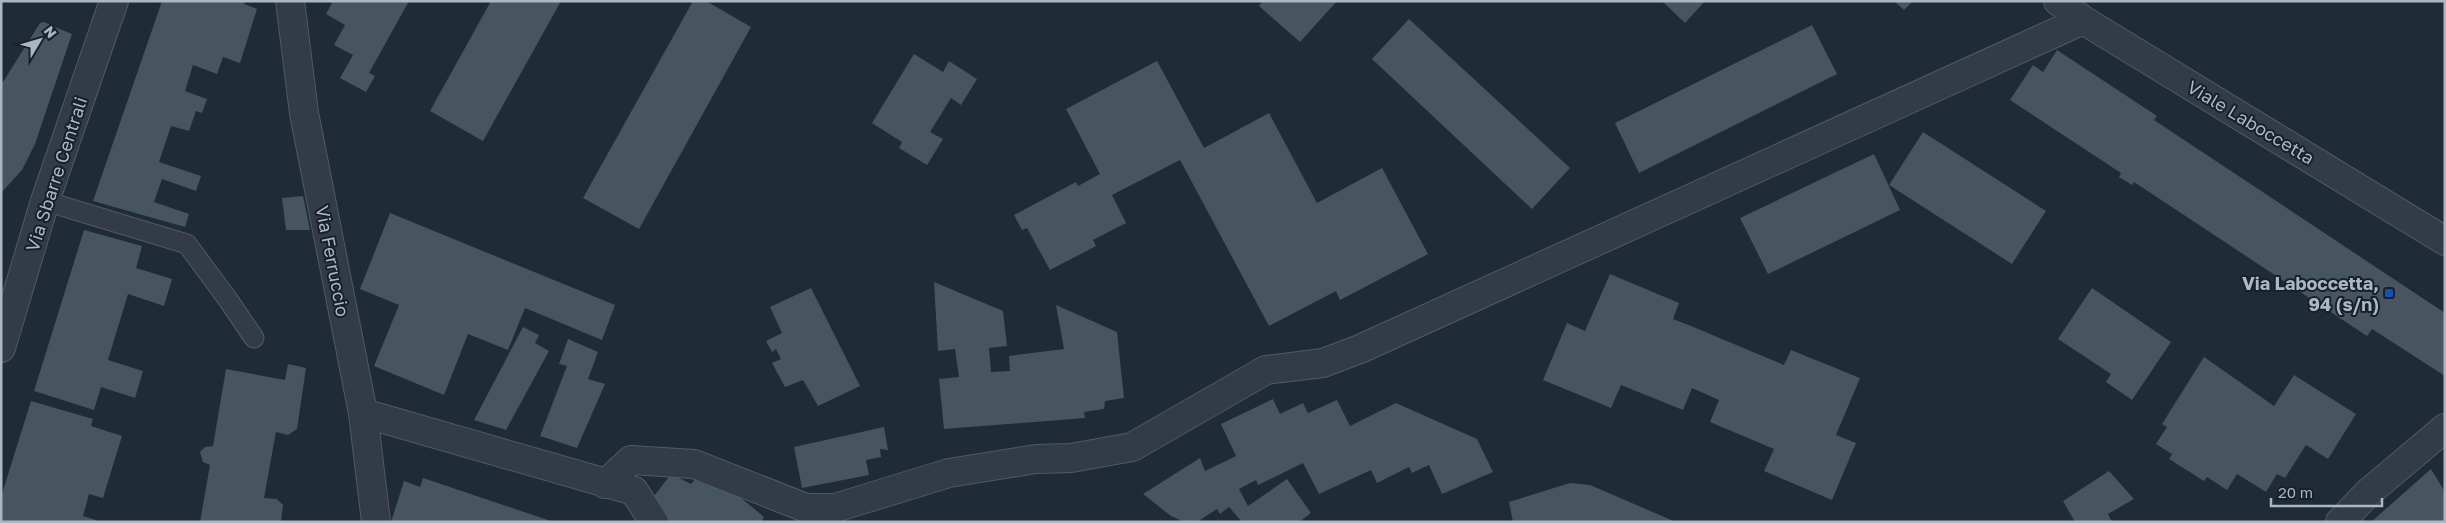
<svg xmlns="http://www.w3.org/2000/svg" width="2446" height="523" viewBox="0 0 2446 523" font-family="'Golos Text',sans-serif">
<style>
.building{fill:#475561}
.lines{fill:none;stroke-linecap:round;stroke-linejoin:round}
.service-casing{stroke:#505a64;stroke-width:21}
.minor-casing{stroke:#505a64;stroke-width:30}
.tertiary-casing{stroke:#505a64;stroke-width:30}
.service{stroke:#333c46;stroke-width:19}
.minor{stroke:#333c46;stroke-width:28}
.tertiary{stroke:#333c46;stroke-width:28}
.transit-dot{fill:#1a4fb4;stroke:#18212a;stroke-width:2}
.labels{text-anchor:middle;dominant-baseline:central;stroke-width:4;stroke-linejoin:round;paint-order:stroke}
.street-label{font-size:18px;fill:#acb7c3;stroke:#18212a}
.poi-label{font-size:18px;font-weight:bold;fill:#acb7c3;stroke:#18212a;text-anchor:end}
</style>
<rect width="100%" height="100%" fill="#1f2b35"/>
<!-- building -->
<g class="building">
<path d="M162,1H245L244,4L257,9L240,63L223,57L217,74L193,65L185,91L207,99L202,113L196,111L189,131L171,126L159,162L201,176L196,191L162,179L154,202L189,214L185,227L93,201Z"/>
<path d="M333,1H409L369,73L375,76L366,92L340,78L353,55L334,45L345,25L326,14Z"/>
<path d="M491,1H561L483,141L430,111Z"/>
<path d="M693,1H706L751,27L639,229L583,198Z"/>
<path d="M1263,1H1337L1300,42L1259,6Z"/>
<path d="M1662,1H1705L1685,23Z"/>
<path d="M1894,1H1913L1904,10Z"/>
<path d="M1409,19L1570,168L1532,209L1372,59Z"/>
<path d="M44,22L49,24L51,32L54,33L55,27L72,34L35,144L22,170L1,193V81L3,82L40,23Z"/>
<path d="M1812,25L1837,74L1639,173L1615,123Z"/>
<path d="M2057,50L2157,116L2154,120L2445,313V376L2372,329L2367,336L2134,182L2132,185L2119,177L2121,173L2010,100L2033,65L2043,72Z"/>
<path d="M914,54L943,72L949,61L977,79L961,105L951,98L930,132L943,139L927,165L899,148L902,142L872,123Z"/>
<path d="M1157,61L1204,148L1269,113L1317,203L1382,168L1428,254L1340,300L1336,291L1269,326L1180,160L1112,195L1126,223L1093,240L1096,246L1050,270L1027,228L1022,230L1014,215L1076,182L1078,186L1100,174L1066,109Z"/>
<path d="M1923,132L2046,211L2012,264L1889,185Z"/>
<path d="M1874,154L1900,210L1768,274L1740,218Z"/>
<path d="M303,196L310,230H286L282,198Z"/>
<path d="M390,213L615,305L602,340L525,308L508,350L468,334L444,395L374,366L399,305L360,289Z"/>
<path d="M84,230L142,246L136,268L172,279L164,306L128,294L108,360L143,371L135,398L101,387L94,410L34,391Z"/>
<path d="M1610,274L1679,303L1673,319L1691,326L1784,365L1791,350L1860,378L1836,435L1856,443L1832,500L1764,471L1774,449L1710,422L1719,400L1692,388L1683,410L1621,385L1611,408L1543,380L1567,323L1585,331Z"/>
<path d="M934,282L1003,311L1007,346L989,348L991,372L1010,371L1009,356L1064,349L1056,305L1117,332L1124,398L1105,401L1104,409L1084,412L1085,418L944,429L939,379L959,377L955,349L938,351Z"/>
<path d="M811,288L860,386L818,406L803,380L785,387L772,363L781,359L776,349L772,352L766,341L782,333L770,307Z"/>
<path d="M2092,288L2171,342L2132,400L2106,382L2111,374L2058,339Z"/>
<path d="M523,327L539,335L535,343L549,351L506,430L474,420Z"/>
<path d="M568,339L598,352L588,379L605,384L577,448L540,436L567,366L559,364Z"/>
<path d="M2204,357L2274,406L2294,375L2356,414L2328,459L2306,445L2285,478L2277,474L2266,492L2237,474L2227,490L2207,477L2204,481L2169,459L2172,454L2156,444L2167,427L2162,424Z"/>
<path d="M288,364L306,368L297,429L288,435L276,432L264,498L277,499L283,505L281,522H200L210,465L203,462L200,452L205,447L213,446L226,369L285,380Z"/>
<path d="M1273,399L1280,414L1303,403L1308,413L1337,400L1350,426L1396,403L1477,439L1493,472L1442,494L1429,465L1412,473L1409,467L1377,483L1371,470L1319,494L1303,463L1258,485L1256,480L1239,489L1248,506L1287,479L1311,513L1299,522H1242L1229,507L1220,514L1217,509L1197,522H1184L1171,516L1143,494L1200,458L1205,471L1236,456L1221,424Z"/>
<path d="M31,401L93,419L91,426L122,436L103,498L89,494L83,516L96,520V522H1V497Z"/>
<path d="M884,427L888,450L880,449L881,457L866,460L869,475L802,488L794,447Z"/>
<path d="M2431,469L2445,492V522H2371Z"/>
<path d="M2109,471L2134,499L2108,514L2112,522H2075L2063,501Z"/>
<path d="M701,473L724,484L764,517L761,522H670L651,500L671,474L691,484Z"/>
<path d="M423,478L551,521V522H391L404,481L420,487Z"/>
<path d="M1570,483L1590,485L1676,522H1513L1509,502Z"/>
</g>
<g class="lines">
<!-- service casing -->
<g class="service-casing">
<path id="service" d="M45,201L187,244L229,301L254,338"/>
</g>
<!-- minor casing -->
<g class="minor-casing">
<g id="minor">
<path d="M290,1L304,113L363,413L376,522"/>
<path d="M363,413L634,491L654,522"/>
<path d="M605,484L631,460L694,464L806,508H835L949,473L1036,459L1071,458L1132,447L1266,370L1323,363L1360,349L2083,20"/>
<path d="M2340,522L2369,492L2445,428"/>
</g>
</g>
<!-- tertiary casing -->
<g class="tertiary-casing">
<g id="tertiary">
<path d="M2058,1L2083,20L2445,241"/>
<path d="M1,348L45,201L114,1"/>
</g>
</g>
<!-- service -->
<use href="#service" class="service"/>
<!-- minor -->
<use href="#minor" class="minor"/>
<!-- tertiary -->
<use href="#tertiary" class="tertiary"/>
</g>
<!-- markers -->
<rect class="transit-dot" x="2384" y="288" width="10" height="10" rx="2.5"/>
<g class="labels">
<!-- street labels -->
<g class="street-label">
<text transform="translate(2251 122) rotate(31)">Viale Laboccetta</text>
<text transform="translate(56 174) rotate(-72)">Via Sbarre Centrali</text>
<text transform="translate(333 261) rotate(79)">Via Ferruccio</text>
</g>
<!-- poi labels -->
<g class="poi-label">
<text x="2379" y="283">Via Laboccetta,<tspan x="2379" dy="21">94 (s/n)</tspan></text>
</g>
</g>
<!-- border -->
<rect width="2446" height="523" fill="none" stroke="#acb7c3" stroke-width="5"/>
<!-- north arrow -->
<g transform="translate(40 40) rotate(52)" stroke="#18212a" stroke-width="4" paint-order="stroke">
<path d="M0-4L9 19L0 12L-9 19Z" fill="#acb7c3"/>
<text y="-8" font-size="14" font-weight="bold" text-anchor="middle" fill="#acb7c3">N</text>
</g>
<!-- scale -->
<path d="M2271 498v8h111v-8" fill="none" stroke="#acb7c3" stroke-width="2.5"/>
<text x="2278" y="498" font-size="15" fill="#acb7c3" stroke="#18212a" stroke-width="4" paint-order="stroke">20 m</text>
</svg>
